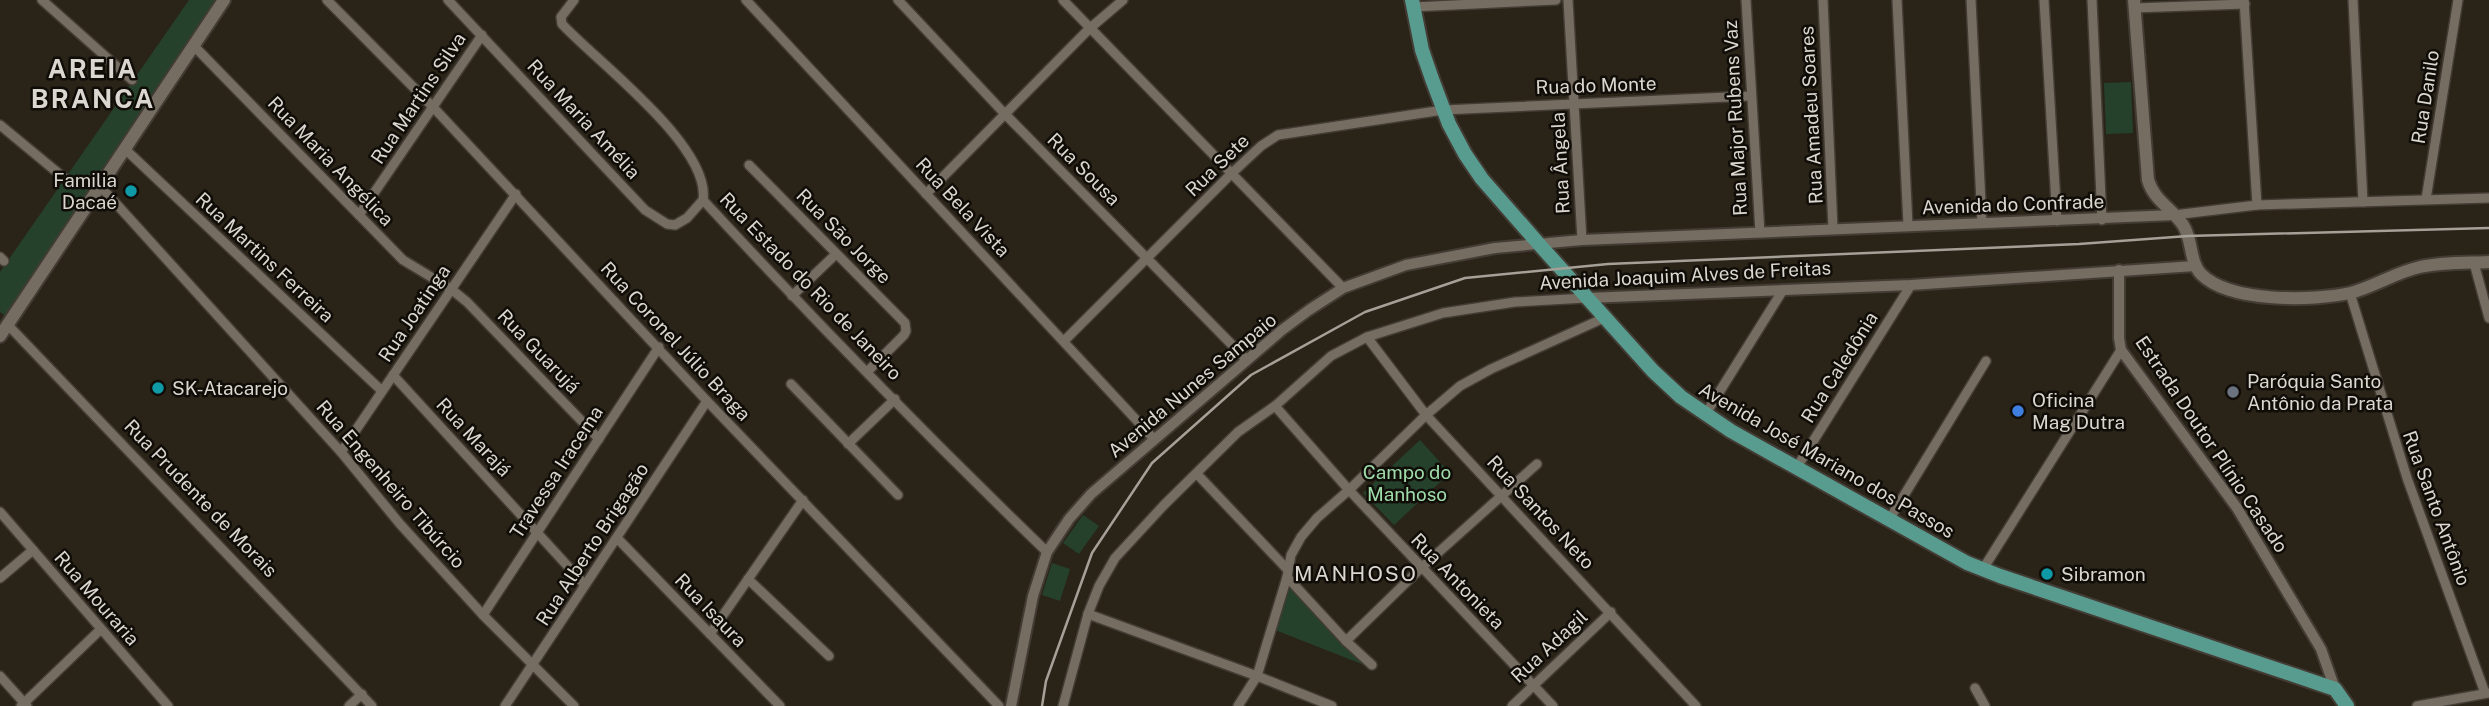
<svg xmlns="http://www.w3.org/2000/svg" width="2489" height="706" viewBox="0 0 2489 706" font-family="'Public Sans',sans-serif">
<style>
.green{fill:#25412b}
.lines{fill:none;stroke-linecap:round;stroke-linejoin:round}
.minor-casing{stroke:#423c35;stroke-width:12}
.tertiary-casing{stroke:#423c35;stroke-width:14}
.secondary-casing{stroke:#423c35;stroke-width:16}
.primary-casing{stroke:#423c35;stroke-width:18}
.minor{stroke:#756d61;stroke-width:9}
.tertiary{stroke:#756d61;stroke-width:10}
.secondary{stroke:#756d61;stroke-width:12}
.primary{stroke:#589c8f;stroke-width:14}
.rail{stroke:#a5a098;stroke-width:2.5}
.culture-dot{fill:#0f9aa8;stroke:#100d08;stroke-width:2.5}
.worship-dot{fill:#6b7280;stroke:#100d08;stroke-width:2.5}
.shop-dot{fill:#3f7fe0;stroke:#100d08;stroke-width:2.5}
.labels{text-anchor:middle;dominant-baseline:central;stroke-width:5;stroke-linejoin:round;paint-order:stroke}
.street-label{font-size:19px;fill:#dbd6cf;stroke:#100d08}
.poi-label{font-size:19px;fill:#dbd6cf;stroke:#100d08;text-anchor:start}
.park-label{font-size:19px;fill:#9fdcaa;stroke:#100d08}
.neighbourhood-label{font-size:21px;letter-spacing:2px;fill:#dbd6cf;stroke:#100d08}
.district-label{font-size:26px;font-weight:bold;letter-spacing:2px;fill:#dbd6cf;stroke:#100d08}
</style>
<rect width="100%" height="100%" fill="#2a2318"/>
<!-- green -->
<g class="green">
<path d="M189,0H218L7,317L0,312V272Z"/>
<path d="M2131,82L2133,133L2106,134L2104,83Z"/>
<path d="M1420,440L1450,473L1394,525L1363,493Z"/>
<path d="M1083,515L1099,526L1079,554L1063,543Z"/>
<path d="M1052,563L1070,569L1060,601L1042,595Z"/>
<path d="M1290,588L1372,668L1275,630Z"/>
</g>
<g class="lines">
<!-- minor casing -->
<g class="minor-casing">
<g id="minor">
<path d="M42,0L132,80"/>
<path d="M327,0L433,107L707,401L999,706"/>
<path d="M448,0L645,210L667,224L675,225L687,218L703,200"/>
<path d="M574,0L561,17L562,24C596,61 711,146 703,200C814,320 929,438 1047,552"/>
<path d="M746,0L1154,439"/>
<path d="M898,0L1004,113L1247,360"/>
<path d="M1063,0L1343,288"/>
<path d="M1568,0L1582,240"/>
<path d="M1746,0L1760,233"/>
<path d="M1823,0L1833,229"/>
<path d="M1897,0L1908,225"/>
<path d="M1971,0L1982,223"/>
<path d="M2044,0L2057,221"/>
<path d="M2092,0L2102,220"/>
<path d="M2244,0L2257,205"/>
<path d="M2353,0L2363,202"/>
<path d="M1413,7L1556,0"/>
<path d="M2134,8L2245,4"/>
<path d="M194,46L403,260L451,289L467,302L599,439"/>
<path d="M0,125L69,182"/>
<path d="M125,149L382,391"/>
<path d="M749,165L905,323L906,331L904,335L868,371"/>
<path d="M101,187L341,452L400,524L483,615L574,706"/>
<path d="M926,194L1089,29L1123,0"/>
<path d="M2426,199L2458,0"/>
<path d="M359,215L482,35"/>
<path d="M2174,215L2257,205L2489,198"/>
<path d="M0,257L4,261"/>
<path d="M2474,263L2489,318"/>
<path d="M2350,293L2407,478L2485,693"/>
<path d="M792,296L836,254"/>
<path d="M8,325L372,706"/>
<path d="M1367,337L1426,415L1696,706"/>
<path d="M1064,341L1231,174L1261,146L1278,135L1443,110L1750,96"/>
<path d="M393,375L585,585"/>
<path d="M791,384L898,495"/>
<path d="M1275,406L1349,490L1553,706"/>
<path d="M1705,415L1783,290"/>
<path d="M848,444L895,399"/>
<path d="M341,452L516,194"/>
<path d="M1797,467L1911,285"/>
<path d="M1197,474L1287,569"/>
<path d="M0,512L168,706"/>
<path d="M1889,520L1986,361"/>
<path d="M617,538L780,706"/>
<path d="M1983,569L2121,350"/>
<path d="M1287,577L1346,641L1372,665"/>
<path d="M0,578L33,550"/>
<path d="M748,579L829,656"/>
<path d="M1088,614L1257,676L1332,706"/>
<path d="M483,615L659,347"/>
<path d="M710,634L803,500"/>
<path d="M1346,641L1421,568L1537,464"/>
<path d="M0,676L27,706"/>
<path d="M1975,688L1985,706"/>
<path d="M21,706L100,630"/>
<path d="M349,706L362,694"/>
<path d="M505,706L707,401"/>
<path d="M1063,706L1088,614L1099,586L1115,558L1164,505L1238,432L1275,406L1331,356L1367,337L1443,313L1515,302L1587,298"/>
<path d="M1238,706L1257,676L1287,577L1291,555L1301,537L1317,518L1349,490L1426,415L1460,386L1491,369L1604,318"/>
<path d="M1512,706L1611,612"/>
<path d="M2417,706L2489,693"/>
</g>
</g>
<!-- tertiary casing -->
<g class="tertiary-casing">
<g id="tertiary">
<path d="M2119,270V338L2121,350L2237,508L2321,649L2335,689"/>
<path d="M1587,298L1911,285L2195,266"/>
<path d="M1011,706L1033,596L1047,552L1069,519L1091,494L1282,330L1309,310L1343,288L1406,265L1495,248L1582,240L2174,215"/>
</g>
</g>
<!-- secondary casing -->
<g class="secondary-casing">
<g id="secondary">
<path d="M2134,0L2148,180C2154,201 2172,208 2183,225C2193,240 2189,261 2201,274C2230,303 2313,301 2350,293C2374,287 2396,272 2420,267C2442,262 2467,263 2489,262"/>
<path d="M0,336L224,0"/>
</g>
</g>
<!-- primary casing -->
<g class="primary-casing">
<path id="primary" d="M1412,0L1422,50L1432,79L1449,124L1465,154L1482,179L1538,243L1653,371L1681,397L1731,431L1967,563L2000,576L2335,689L2347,706"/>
</g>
<!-- minor -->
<use href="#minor" class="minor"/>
<!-- tertiary -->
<use href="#tertiary" class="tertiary"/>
<!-- secondary -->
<use href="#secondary" class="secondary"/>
<!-- primary -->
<use href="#primary" class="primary"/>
<!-- rail -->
<path class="rail" d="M1042,706L1046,681L1092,553L1152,463L1251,375L1365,312L1465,278L1608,264L2079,244L2188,236L2489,228"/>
</g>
<!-- markers -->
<g class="culture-dot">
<circle cx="131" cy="191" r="7"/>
<circle cx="158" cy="388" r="7"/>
<circle cx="2047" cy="574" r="7"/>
</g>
<circle class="worship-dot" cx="2233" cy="392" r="7"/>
<circle class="shop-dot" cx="2018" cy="411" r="7"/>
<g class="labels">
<!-- street labels -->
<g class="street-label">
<text transform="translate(1596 85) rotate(-2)">Rua do Monte</text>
<text transform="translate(2425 97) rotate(-81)">Rua Danilo</text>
<text transform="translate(418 98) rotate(-56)">Rua Martins Silva</text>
<text transform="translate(1811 115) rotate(-93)">Rua Amadeu Soares</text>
<text transform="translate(1735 118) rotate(-93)">Rua Major Rubens Vaz</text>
<text transform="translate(584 119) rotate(47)">Rua Maria Amélia</text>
<text transform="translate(331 161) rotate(46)">Rua Maria Angélica</text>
<text transform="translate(1560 163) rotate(-93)">Rua Ângela</text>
<text transform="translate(1217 165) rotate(-44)">Rua Sete</text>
<text transform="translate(1084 169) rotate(45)">Rua Sousa</text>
<text transform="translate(2013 204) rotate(-2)">Avenida do Confrade</text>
<text transform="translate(963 207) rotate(47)">Rua Bela Vista</text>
<text transform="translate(844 236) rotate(45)">Rua São Jorge</text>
<text transform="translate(265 257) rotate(43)">Rua Martins Ferreira</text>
<text transform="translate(1685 275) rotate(-3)">Avenida Joaquim Alves de Freitas</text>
<text transform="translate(811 286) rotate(46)">Rua Estado do Rio de Janeiro</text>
<text transform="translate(414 313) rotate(-56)">Rua Joatinga</text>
<text transform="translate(676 341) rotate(47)">Rua Coronel Júlio Braga</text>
<text transform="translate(539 351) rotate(46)">Rua Guarujá</text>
<text transform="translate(1839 367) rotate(-58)">Rua Caledônia</text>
<text transform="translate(1192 385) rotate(-40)">Avenida Nunes Sampaio</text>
<text transform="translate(474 437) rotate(47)">Rua Marajá</text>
<text transform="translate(2212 444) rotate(56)">Estrada Doutor Plínio Casado</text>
<text transform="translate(1827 460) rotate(30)">Avenida José Mariano dos Passos</text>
<text transform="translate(556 472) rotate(-57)">Travessa Iracema</text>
<text transform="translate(391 484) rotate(49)">Rua Engenheiro Tibúrcio</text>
<text transform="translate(201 498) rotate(46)">Rua Prudente de Morais</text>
<text transform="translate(2437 508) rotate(70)">Rua Santo Antônio</text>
<text transform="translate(1541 512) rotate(47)">Rua Santos Neto</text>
<text transform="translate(592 544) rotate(-57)">Rua Alberto Brigagão</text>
<text transform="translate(1458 581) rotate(46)">Rua Antonieta</text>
<text transform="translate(97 598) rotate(49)">Rua Mouraria</text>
<text transform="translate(711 610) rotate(46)">Rua Isaura</text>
<text transform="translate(1549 646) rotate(-43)">Rua Adagil</text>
</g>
<!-- poi labels -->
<g class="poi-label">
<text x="117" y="180" text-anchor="end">Familia<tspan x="117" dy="22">Dacaé</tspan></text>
<text x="2247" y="381">Paróquia Santo<tspan x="2247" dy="22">Antônio da Prata</tspan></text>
<text x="172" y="388">SK-Atacarejo</text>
<text x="2032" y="400">Oficina<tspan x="2032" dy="22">Mag Dutra</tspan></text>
<text x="2061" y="574">Sibramon</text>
</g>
<!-- park labels -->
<g class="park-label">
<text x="1407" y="472">Campo do<tspan x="1407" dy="22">Manhoso</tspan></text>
</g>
<!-- neighbourhood labels -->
<g class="neighbourhood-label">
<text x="1356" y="573">MANHOSO</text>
</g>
<!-- district labels -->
<g class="district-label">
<text x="93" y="68">AREIA<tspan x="93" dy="30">BRANCA</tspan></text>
</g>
</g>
</svg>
